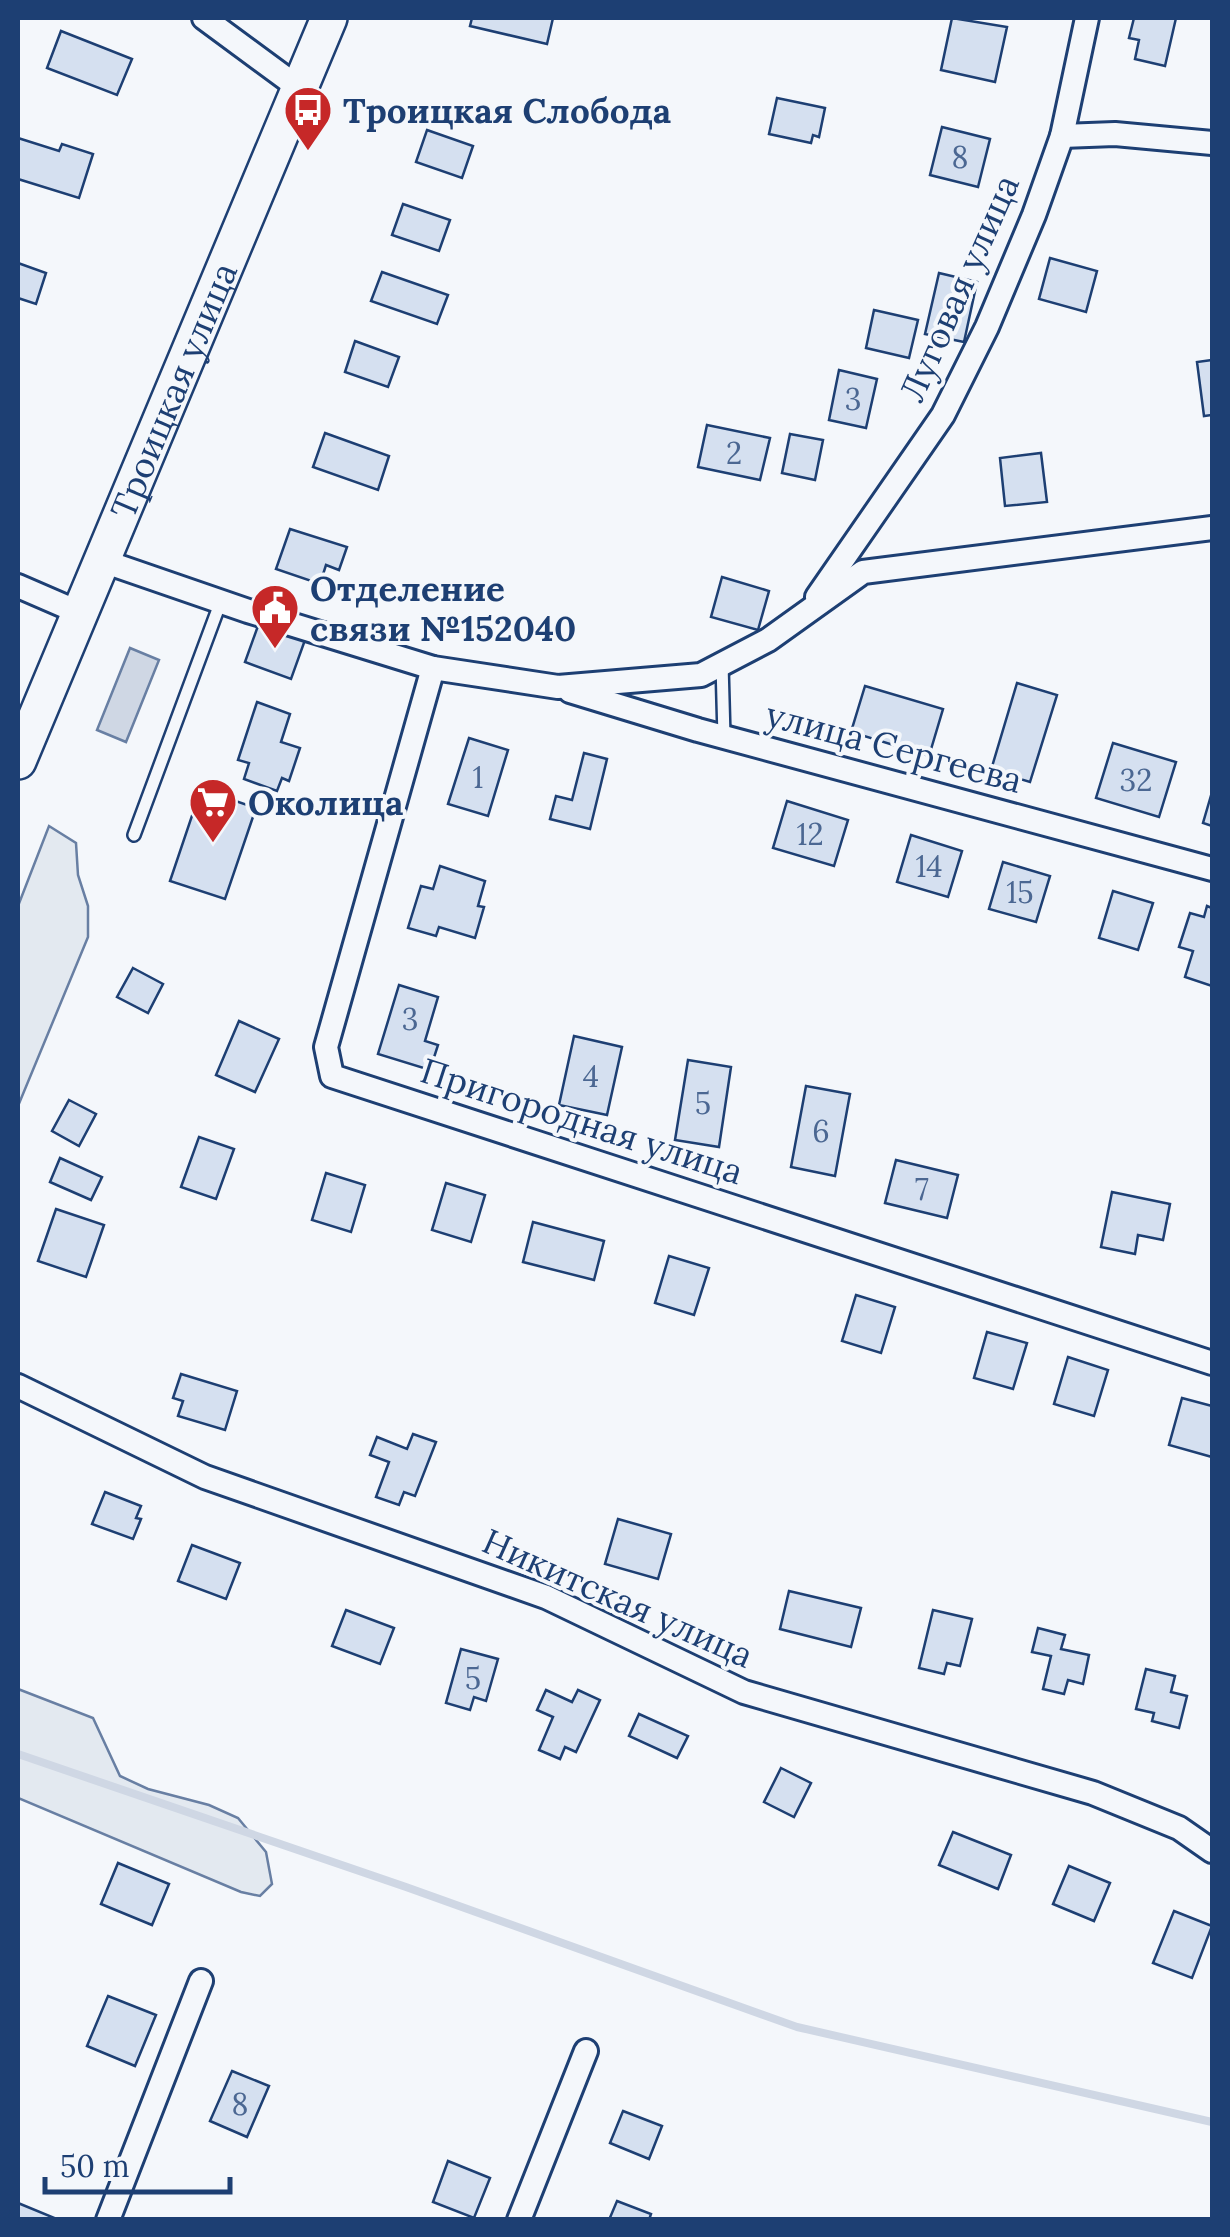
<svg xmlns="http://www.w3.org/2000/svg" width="1230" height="2237" viewBox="0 0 1230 2237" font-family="Lora,serif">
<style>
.green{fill:#e3e9f0;stroke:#687fa3;stroke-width:2.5}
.water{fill:#cfd7e4;stroke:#687fa3;stroke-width:2.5}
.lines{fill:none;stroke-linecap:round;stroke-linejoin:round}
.stream{stroke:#cfd7e4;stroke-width:8}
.building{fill:#d5e0f0;stroke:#1d3f73;stroke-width:2.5}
.service-casing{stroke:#1d3f73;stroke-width:16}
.minor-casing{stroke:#1d3f73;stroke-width:28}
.primary-casing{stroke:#1d3f73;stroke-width:40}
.service{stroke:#f4f7fb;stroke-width:11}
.minor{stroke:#f4f7fb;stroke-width:22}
.primary{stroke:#f4f7fb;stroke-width:35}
.labels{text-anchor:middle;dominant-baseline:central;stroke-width:8;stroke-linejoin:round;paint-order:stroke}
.number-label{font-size:30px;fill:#4b6792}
.poi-label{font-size:35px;font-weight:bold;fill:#1d3f73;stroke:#f4f7fb;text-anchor:start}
.street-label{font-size:35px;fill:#1d3f73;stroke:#f4f7fb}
</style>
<rect width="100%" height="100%" fill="#f4f7fb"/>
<!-- green -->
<g class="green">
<path d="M49,826L76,843L78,875L88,906V937L18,1106V906Z"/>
<path d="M18,1689L93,1718L120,1776L148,1789L209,1805L238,1818L266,1852L272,1884L260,1896L241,1892L18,1798Z"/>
</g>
<!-- water -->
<path class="water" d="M130,648L159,660L126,742L97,730Z"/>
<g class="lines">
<!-- stream -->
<path class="stream" d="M18,1754L406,1887L797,2027L1212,2122"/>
</g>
<!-- building -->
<g class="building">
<path d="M472,18H553L547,44L470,26Z"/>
<path d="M952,18L1007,27L995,82L941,70Z"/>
<path d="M1134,18H1176L1165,66L1135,59L1139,40L1129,38Z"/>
<path d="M61,31L132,59L117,95L47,68Z"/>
<path d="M777,98L825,108L819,137L813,135L811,143L769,134Z"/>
<path d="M942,127L990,139L978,187L930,175Z"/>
<path d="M427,130L473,146L462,178L416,162Z"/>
<path d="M18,138L59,151L62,144L93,154L79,198L18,179Z"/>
<path d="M403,204L450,220L439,251L392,235Z"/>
<path d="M1050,258L1097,271L1086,312L1039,299Z"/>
<path d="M18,263L46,273L36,304L18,298Z"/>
<path d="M382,272L448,295L437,324L371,301Z"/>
<path d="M939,273L977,282L964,342L925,334Z"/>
<path d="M874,310L918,320L909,358L866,348Z"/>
<path d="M355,341L399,357L388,387L345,372Z"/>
<path d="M1212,360V415L1204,416L1197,362Z"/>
<path d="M839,370L877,379L866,428L829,420Z"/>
<path d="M707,425L770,438L760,480L698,467Z"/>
<path d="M325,433L389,456L378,490L313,467Z"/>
<path d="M790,434L823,440L815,480L782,473Z"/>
<path d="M1041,453L1047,502L1005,506L1000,458Z"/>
<path d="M290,529L347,547L339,570L326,565L320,584L276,569Z"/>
<path d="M722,577L769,591L758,630L711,617Z"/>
<path d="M259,623L305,640L291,679L245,662Z"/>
<path d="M1017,683L1057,695L1030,782L991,770Z"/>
<path d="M865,686L943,709L929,756L851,732Z"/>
<path d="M257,702L290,714L281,742L300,748L289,781L282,778L277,791L244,779L249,763L238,760Z"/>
<path d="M469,738L508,750L488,816L448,804Z"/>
<path d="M1113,743L1176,762L1159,817L1096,798Z"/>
<path d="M584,753L607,759L590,829L550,819L556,796L572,800Z"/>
<path d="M201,789L256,808L225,899L170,881Z"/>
<path d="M1212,792V826L1203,823Z"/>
<path d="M787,801L848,820L834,866L773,848Z"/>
<path d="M911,835L962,851L948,897L897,882Z"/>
<path d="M1003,862L1050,876L1036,922L989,909Z"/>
<path d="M440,866L485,881L478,906L484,907L475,938L439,927L436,936L408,928L421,886L433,889Z"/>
<path d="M1113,891L1153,903L1138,950L1099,938Z"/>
<path d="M1207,906L1212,908V986L1185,977L1193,951L1179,947L1190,913L1204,917Z"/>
<path d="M133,968L163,984L148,1013L117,997Z"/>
<path d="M399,985L438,997L425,1041L438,1045L430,1070L378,1054Z"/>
<path d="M239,1021L279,1039L255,1092L216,1075Z"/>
<path d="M574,1036L622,1047L607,1115L559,1105Z"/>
<path d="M688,1060L731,1067L719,1147L675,1140Z"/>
<path d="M806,1086L850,1094L835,1176L791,1167Z"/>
<path d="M69,1100L96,1114L79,1146L52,1131Z"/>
<path d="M199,1137L234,1149L216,1199L181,1187Z"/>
<path d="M60,1158L102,1177L91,1200L50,1182Z"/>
<path d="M896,1160L958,1175L947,1218L885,1203Z"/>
<path d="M326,1173L365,1185L351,1232L312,1220Z"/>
<path d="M446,1183L485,1195L471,1242L432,1230Z"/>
<path d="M1112,1192L1170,1204L1163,1240L1138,1235L1135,1254L1101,1247Z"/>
<path d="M56,1209L104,1225L86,1277L38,1261Z"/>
<path d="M533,1222L604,1241L594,1280L523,1262Z"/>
<path d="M669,1256L709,1268L694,1315L655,1303Z"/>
<path d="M856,1295L895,1307L881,1353L842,1341Z"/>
<path d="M987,1332L1027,1343L1013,1389L974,1378Z"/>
<path d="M1068,1357L1108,1370L1094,1416L1054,1404Z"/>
<path d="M181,1374L237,1391L225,1430L178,1416L183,1401L173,1398Z"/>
<path d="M1182,1398L1212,1406V1457L1169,1445Z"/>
<path d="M413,1434L436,1442L415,1496L404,1492L399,1505L376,1497L389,1462L370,1455L377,1437L407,1449Z"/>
<path d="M105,1492L141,1506L136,1518L141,1519L133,1539L92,1524Z"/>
<path d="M618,1519L671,1534L658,1579L605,1564Z"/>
<path d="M192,1545L240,1563L226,1599L178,1581Z"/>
<path d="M789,1591L861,1608L851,1647L780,1629Z"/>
<path d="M346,1610L394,1628L380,1664L332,1646Z"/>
<path d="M933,1610L972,1619L960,1666L947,1663L944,1674L919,1668Z"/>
<path d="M1038,1628L1065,1635L1061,1649L1089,1655L1083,1684L1068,1680L1064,1694L1043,1689L1051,1656L1032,1652Z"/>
<path d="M461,1649L498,1659L486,1701L474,1697L470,1710L446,1703Z"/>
<path d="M1146,1669L1175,1676L1171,1692L1187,1696L1179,1728L1152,1721L1154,1713L1136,1709Z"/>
<path d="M546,1690L572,1702L578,1690L600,1700L576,1752L565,1747L560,1759L539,1750L553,1717L537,1710Z"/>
<path d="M639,1714L688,1736L677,1758L629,1736Z"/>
<path d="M781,1768L811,1783L794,1817L764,1802Z"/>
<path d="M953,1832L1011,1855L998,1889L939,1865Z"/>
<path d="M118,1863L169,1884L152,1925L101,1904Z"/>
<path d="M1069,1866L1110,1883L1094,1921L1053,1904Z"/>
<path d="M1174,1911L1212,1926L1192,1978L1153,1963Z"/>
<path d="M108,1996L156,2015L135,2066L87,2046Z"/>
<path d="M232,2071L269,2086L247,2137L210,2121Z"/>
<path d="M623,2111L662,2126L649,2159L610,2143Z"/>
<path d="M448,2161L490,2178L474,2218L433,2202Z"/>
<path d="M617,2201L651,2214L649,2220H609Z"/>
<path d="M18,2203L57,2219V2220H18Z"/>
</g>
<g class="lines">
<!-- service casing -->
<g class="service-casing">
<g id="service">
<path d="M722,664L724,737"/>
<path d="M134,835L221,601"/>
</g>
</g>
<!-- minor casing -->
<g class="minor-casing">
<g id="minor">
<path d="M204,18L299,88"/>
<path d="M1062,136L1115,134L1212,143"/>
<path d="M100,560L248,611L433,668L558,687L701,675L768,640L863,572L1212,528"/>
<path d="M18,586L78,612"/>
<path d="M817,597L943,415L987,327L1034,215L1062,136L1087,18"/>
<path d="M433,668L326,1047L332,1076L1212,1363"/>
<path d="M570,691L698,730L1212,869"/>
<path d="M18,1386L205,1477L546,1597L744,1692L1093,1793L1179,1828L1212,1851"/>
<path d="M108,2220L201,1981"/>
<path d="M519,2220L586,2051"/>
</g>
</g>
<!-- primary casing -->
<g class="primary-casing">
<g id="primary">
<path id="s1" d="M18,761L329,18"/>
</g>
</g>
<!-- service -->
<use href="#service" class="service"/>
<!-- minor -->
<use href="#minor" class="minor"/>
<!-- primary -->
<use href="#primary" class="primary"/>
</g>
<!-- icons -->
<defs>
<g id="bus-pin" transform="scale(2.5)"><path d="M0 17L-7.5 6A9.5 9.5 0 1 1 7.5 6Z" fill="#c62828" stroke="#f4f7fb"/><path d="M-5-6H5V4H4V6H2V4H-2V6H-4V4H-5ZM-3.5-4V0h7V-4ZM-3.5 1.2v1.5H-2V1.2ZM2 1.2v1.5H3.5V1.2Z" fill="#fff"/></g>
<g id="civic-pin" transform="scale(2.5)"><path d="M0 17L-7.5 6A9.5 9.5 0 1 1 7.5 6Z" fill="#c62828" stroke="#f4f7fb"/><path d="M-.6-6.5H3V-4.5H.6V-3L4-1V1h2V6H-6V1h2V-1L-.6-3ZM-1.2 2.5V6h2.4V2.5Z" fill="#fff"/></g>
<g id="supermarket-pin" transform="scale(2.5)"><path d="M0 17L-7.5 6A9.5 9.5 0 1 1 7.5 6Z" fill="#c62828" stroke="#f4f7fb"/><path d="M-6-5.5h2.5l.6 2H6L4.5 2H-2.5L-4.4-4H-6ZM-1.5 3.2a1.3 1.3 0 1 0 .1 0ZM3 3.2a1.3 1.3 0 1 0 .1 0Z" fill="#fff"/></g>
</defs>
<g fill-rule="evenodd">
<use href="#bus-pin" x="308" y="110"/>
<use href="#civic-pin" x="275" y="608"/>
<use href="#supermarket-pin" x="213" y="802"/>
</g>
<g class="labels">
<!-- number labels -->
<g class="number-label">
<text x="960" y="157">8</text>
<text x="853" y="399">3</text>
<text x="734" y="453">2</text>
<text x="478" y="777">1</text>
<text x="1136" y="780">32</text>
<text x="810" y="834">12</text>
<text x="929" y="866">14</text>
<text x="1020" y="892">15</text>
<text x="410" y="1019">3</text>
<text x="591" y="1076">4</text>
<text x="703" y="1103">5</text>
<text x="821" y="1131">6</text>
<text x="922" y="1189">7</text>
<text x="473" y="1678">5</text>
<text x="240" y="2104">8</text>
</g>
<!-- poi labels -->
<g class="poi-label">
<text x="343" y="110">Троицкая Слобода</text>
<text x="310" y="588">Отделение<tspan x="310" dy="40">связи №152040</tspan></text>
<text x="248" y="802">Околица</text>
</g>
<!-- street labels -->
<g class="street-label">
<text transform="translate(959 288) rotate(-66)">Луговая улица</text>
<text stroke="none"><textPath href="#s1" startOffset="402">Троицкая улица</textPath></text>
<text transform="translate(894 747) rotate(15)">улица Сергеева</text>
<text transform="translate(582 1121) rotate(18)">Пригородная улица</text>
<text transform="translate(618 1598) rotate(24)">Никитская улица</text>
</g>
</g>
<!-- border -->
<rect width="1230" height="2237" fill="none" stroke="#1d3f73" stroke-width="40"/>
<!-- scale -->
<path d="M45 2177v15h185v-15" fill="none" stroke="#1d3f73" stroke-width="5"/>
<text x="60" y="2177" font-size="30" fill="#1d3f73" stroke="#f4f7fb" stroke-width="8" paint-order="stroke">50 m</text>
</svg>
